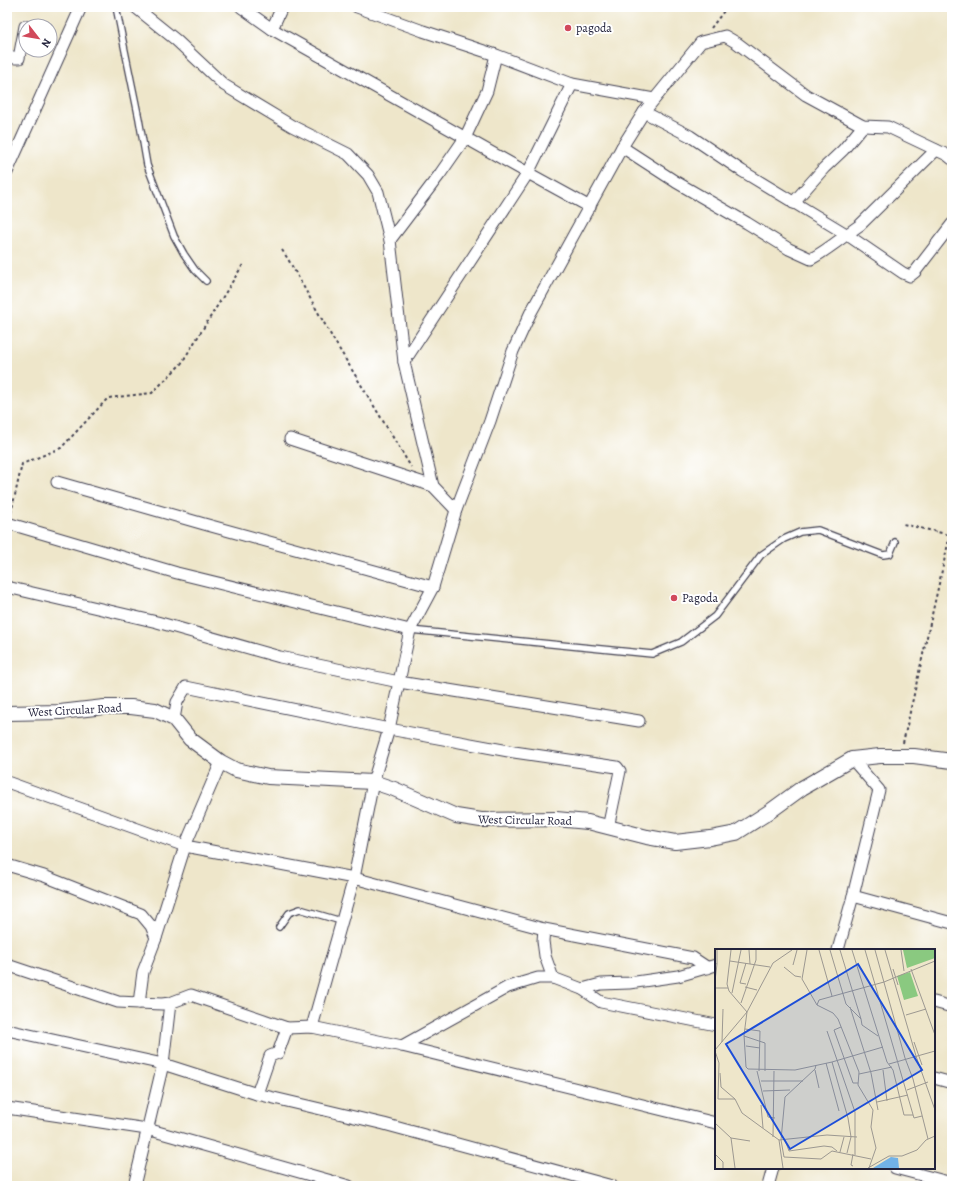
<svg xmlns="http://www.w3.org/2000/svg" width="959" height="1193" viewBox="0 0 959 1193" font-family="Alegreya,serif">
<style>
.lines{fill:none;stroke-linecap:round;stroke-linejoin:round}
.service-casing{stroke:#413f50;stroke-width:8}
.minor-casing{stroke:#413f50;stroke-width:13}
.tertiary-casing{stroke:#413f50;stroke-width:16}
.path{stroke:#413f50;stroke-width:2;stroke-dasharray:3 3;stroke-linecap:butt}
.service{stroke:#fff;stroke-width:5.5}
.minor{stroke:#fff;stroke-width:11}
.tertiary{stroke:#fff;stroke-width:14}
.poi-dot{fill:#d1495b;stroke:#fff;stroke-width:1.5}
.labels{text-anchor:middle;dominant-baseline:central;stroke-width:4;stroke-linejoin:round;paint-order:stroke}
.poi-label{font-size:12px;fill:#22223b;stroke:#fff;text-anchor:start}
.street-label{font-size:12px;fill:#22223b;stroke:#fff}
.inset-road{fill:none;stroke:#9c9891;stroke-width:1}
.view{fill:#1d4ed8;fill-opacity:0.15;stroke:#1d4ed8;stroke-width:2}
.inset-edge{fill:none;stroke:#22223b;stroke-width:2}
</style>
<rect width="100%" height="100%" fill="#fff"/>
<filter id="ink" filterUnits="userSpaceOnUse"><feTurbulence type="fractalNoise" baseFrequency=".025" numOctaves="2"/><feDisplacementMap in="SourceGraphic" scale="8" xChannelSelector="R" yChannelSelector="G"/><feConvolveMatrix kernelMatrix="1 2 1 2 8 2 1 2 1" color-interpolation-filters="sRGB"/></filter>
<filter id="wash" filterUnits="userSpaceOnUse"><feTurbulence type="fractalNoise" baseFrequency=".012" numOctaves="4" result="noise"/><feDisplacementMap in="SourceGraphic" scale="16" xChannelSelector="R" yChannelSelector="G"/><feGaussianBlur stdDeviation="0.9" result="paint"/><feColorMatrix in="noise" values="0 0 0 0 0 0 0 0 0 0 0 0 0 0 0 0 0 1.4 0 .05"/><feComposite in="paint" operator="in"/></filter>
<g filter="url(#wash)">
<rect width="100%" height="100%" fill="#eee6ca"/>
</g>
<g filter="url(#ink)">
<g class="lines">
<!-- service casing -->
<g class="service-casing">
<g id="service">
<path d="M116,7L139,119L147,165L174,236L184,254L195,270L206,281"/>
<path d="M410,630L652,654L681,642L715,616L761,555L784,539L800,532L818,530L883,555L890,554L895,542"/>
<path d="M279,927L289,913L300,909L341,921"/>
</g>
</g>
<!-- minor casing -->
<g class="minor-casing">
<g id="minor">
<path d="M135,7L176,40L224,85L292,126L348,154L368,175L378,192L390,240L404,362L433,486L456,510"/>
<path d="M241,7L272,29L528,173L590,207"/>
<path d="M357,7L423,31L496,55L572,84L654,99"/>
<path d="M272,29L282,7"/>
<path d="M7,55L15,58H19L25,26"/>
<path d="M644,112L690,136L742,171L846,234L903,273L910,276L915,272L952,224"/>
<path d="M622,147L676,182L747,223L789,249L811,259C829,249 844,236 860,225L936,150"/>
<path d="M7,172L81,7"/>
<path d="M793,203L824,168L843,150L863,126"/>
<path d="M390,240L440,174L465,138L487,91L496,55"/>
<path d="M404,362L528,173L572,84"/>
<path d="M290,439L433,486"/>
<path d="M57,482L204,524L433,587"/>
<path d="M7,523L177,573L410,630"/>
<path d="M7,587L157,622L280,657L399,682L639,721"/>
<path d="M174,719L177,702L186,687L389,729L514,752L617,767L620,771L608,828"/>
<path d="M7,782L185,846L354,878L544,929L693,958L708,968"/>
<path d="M7,865L44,876L141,914L151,926L156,938"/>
<path d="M853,896L952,923"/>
<path d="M544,929L543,941L545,956L553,978"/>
<path d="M838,950L853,896L879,790L852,759"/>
<path d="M7,965L118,1002L139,1003L162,1004L170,1003L191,995L287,1028L312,1027L402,1046L716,1123"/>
<path d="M582,989L601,1002L716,1025"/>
<path d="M934,1002L952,1007"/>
<path d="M139,1003L143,972L156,938L185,846L221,762"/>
<path d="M312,1027L354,878L373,782L389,729L410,630L433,587L456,510L490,421L513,351L530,314L622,147L644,112L701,42L725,36L737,43L806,95L863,126L888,127L947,155L952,159"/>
<path d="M7,1030L163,1064L257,1094L384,1124L612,1186"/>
<path d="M402,1046L508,987L538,978H553L582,989L601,984L629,983L678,976L716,965"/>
<path d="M934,1078L952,1083"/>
<path d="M257,1094L270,1056L278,1053L287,1028"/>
<path d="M7,1108L147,1129L349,1186"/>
<path d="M895,1168L952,1183"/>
<path d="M134,1186L163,1064L170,1003"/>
<path d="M768,1186L773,1168"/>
</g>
</g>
<!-- tertiary casing -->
<g class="tertiary-casing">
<path id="tertiary" d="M7,713L60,712L104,707H131L155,710L174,719L190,739L221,762L236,770L268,777L373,782L394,789L456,816L481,820L556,819L588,822L647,837L675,842L710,838L736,833L769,812L802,788L852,759L880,756H914L952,761"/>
</g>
<!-- path -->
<g class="path">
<path d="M711,28L727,7"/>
<path d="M282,250L288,259L332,337L411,467"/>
<path d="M11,513L22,464L61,448L108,398L152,393L181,364L244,263"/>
<path d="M903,743L950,535L903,524"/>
</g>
<!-- service -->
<use href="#service" class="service"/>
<!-- minor -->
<use href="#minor" class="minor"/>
<!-- tertiary -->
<use href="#tertiary" class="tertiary"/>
</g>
</g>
<!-- markers -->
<g class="poi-dot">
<circle cx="568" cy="28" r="4"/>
<circle cx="674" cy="598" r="4"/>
</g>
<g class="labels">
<!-- poi labels -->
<g class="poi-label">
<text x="576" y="28">pagoda</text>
<text x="682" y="598">Pagoda</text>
</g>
<!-- street labels -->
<g class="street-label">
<text transform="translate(75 710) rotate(-3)">West Circular Road</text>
<text transform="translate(525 820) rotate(1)">West Circular Road</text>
</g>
</g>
<!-- overview -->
<g transform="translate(715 949)">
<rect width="220" height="220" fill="#eee6ca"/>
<path d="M188,1H220V9L192,19ZM195,23L203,47L189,51L182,27Z" fill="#8ac980"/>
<path d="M176,208L183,209L184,219H158Z" fill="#72b2e6"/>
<path class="inset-road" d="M2,1V15M16,1L12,35L14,42L32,63L29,86L31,118L33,120L80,121L117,113L168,98M34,1L35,15M92,1L87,30L102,56L118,64L123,70L144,123L143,136L158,161L156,178L161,199L154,219M104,1L117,47M115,1L131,55L146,70L147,76L163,87M125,1L146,70M137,1L172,113L178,121L189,166H198M150,1L199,169L207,167M160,1L190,109L198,130L213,190M170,1L201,107L220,161M186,1L189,22M15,12L55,18M0,14L2,15L0,32M31,14L25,34L31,35M78,16L82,1M69,18L80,27L86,28M178,20L183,36M196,20L220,86M30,38L42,41M0,39H13M17,44L26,1M26,54L41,11V1M102,56L104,51L169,33L220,12M135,58L156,124L163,161M191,66L211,60M126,78L119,81L138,134H143M30,80L45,82L44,122M112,82L140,163V206M29,87L50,94V122M7,93L8,60M199,93L207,116M31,97L45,99M0,101L32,63L58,14L77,1M0,102L4,114L3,150H20L27,164L64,191L112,186L142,188M117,113L133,169L136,188L132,204M111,114L124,162M174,115L220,102M101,116L100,120L70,148L66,191L69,208L106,210L117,202L156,210M100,121L104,139M168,121L172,152M42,122L53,168L60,169M5,124L6,138L20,150M144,125L177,118M46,132H88M192,141L213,133M48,142L75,141M162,153L193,146M46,156L48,179M0,174L16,189L20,219M58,188L59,122M16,189L35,192M64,191L68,219M70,191L74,202L109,197L117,198L122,202M125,203L129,188M0,205L8,213V219M138,217L136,216L138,205M153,219L174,207H187L202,201L211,191L220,187"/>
<path class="view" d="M143,15L207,121L75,200L11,95Z"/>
<rect width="220" height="220" class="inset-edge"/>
</g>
<!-- margin -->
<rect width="959" height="1193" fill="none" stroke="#fff" stroke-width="24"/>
<!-- north arrow -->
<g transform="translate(38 38) rotate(121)"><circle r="19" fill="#ffffff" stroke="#a7a7b1"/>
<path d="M0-3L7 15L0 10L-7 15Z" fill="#d1495b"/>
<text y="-6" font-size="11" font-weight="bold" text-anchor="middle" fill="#22223b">N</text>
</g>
</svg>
